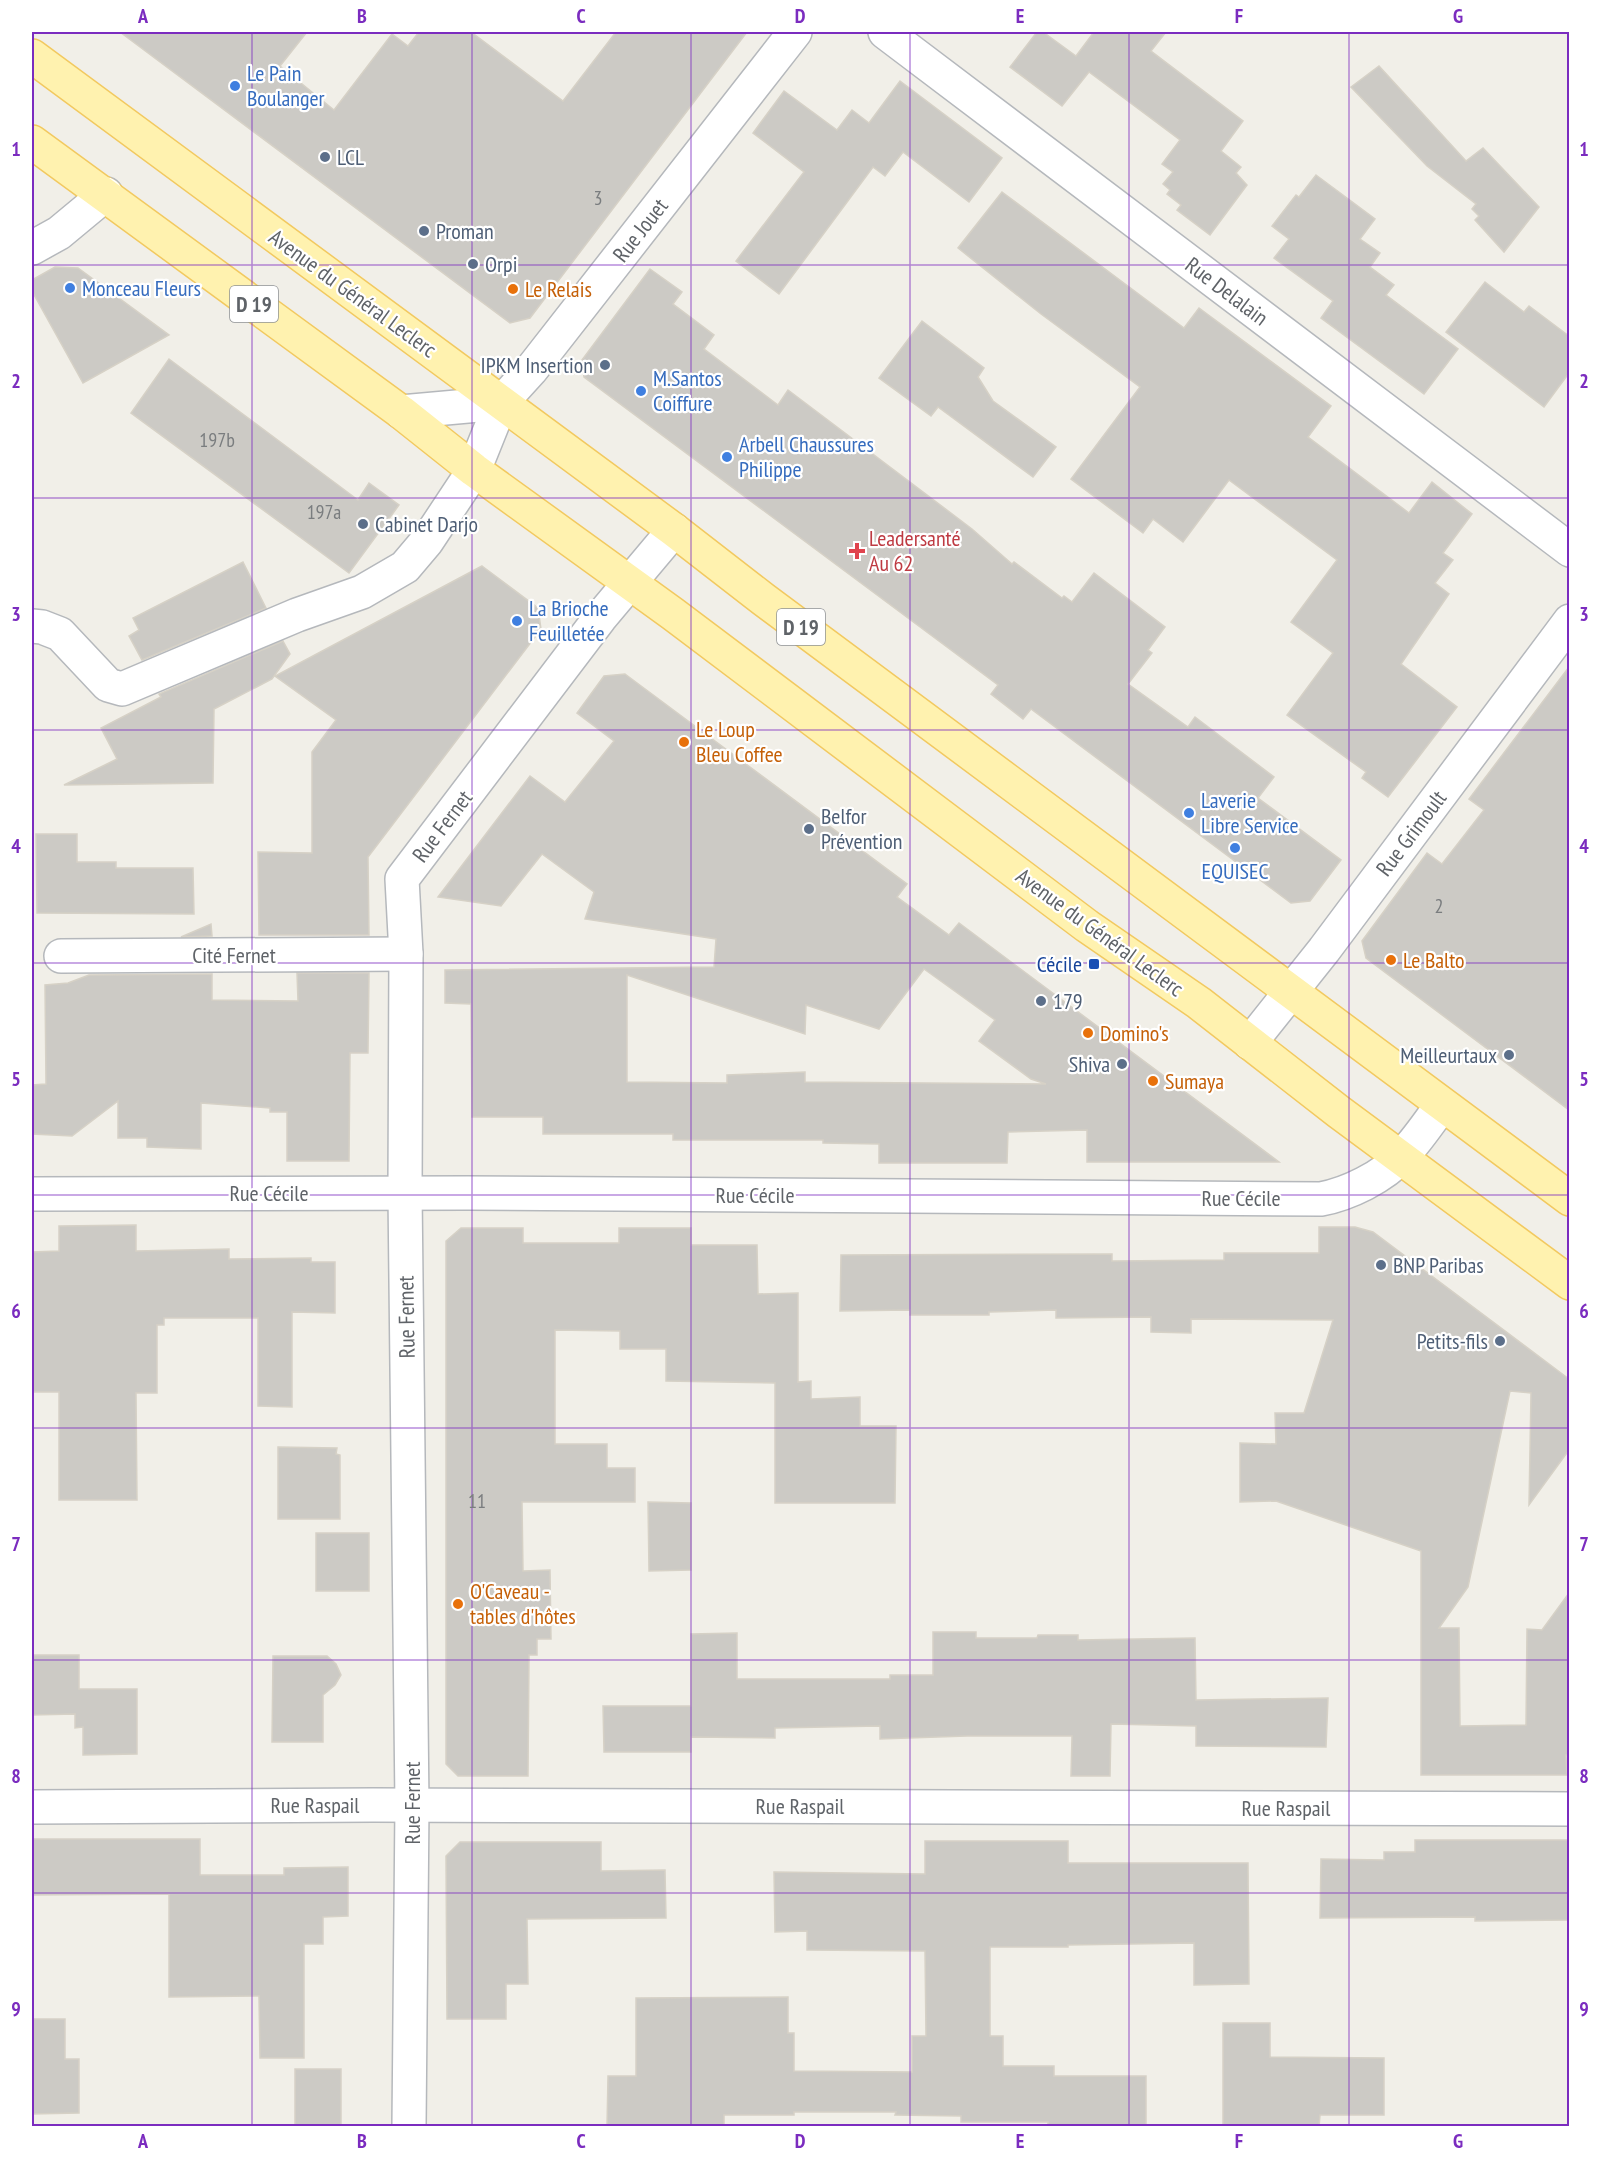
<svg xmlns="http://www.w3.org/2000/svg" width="1601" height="2158" viewBox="0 0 1601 2158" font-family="'PT Sans Narrow',sans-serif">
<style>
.building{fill:#cccac5;stroke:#d6d1c6;stroke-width:1.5;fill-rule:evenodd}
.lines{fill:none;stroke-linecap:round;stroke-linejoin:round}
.minor-casing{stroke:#b5b8bc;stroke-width:36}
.major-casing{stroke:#f2c960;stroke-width:36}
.minor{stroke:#fff;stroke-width:33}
.major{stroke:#fff2af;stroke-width:33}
.grid{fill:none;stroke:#7b2cbf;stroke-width:1.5;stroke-opacity:0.55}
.shop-dot{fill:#3f7fe0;stroke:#fff;stroke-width:2}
.service-dot{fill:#5c6f8a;stroke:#fff;stroke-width:2}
.food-dot{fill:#e8710a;stroke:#fff;stroke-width:2}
.health-dot{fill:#e0444e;stroke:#fff;stroke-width:2}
.transit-dot{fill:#1a4fb4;stroke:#fff;stroke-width:2}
.labels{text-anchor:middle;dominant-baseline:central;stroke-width:4.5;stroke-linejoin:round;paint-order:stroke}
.number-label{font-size:20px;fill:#7a7d7f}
.shield{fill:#fff;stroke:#8f9295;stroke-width:1.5}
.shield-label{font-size:21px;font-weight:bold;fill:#5f6368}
.shop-label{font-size:22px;fill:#366cbe;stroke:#fff;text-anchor:start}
.service-label{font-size:22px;fill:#4e5e75;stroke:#fff;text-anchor:start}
.street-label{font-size:22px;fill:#5f6368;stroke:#fff}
.food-label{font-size:22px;fill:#c56008;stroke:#fff;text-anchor:start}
.health-label{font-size:22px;fill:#be3a42;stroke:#fff;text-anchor:start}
.transit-label{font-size:22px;fill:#164399;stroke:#fff;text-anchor:end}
.neatline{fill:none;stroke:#7b2cbf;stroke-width:2}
.grid-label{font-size:20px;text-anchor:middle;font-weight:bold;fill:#7b2cbf}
</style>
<rect width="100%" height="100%" fill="#f1efe8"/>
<!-- building -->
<g class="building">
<path d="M120,32H307L280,66L334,110L392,34L408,46L419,32H471L563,101L616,32H747L530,318L510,323Z"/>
<path d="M1037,32H1043L1076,56L1094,32H1166L1151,51L1243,121L1221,151L1241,167L1236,173L1247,185L1210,235L1177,210L1181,205L1167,194L1170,190L1163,184L1173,172L1162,164L1180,140L1089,72L1062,106L1010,67Z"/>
<path d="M1379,66L1466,161L1483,148L1539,207L1504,252L1475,220L1479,216L1472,209L1476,204L1427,166L1351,87Z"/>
<path d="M900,81L1002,158L969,202L903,152L885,176L873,167L779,294L736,261L804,172L753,133L784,91L837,130L852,110L869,123Z"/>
<path d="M1316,175L1375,219L1360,239L1380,253L1370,267L1394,285L1386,295L1458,349L1424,394L1321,318L1333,301L1274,258L1289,239L1272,226L1296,195L1299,197Z"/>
<path d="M1002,192L1184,328L1199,308L1331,406L1308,437L1409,513L1432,482L1472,514L1443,553L1453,560L1435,583L1449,594L1401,664L1457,707L1388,797L1362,778L1366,772L1287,715L1333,653L1291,622L1337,560L1229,480L1183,542L1153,519L1143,533L1071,479L1140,387L1041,314L958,248Z"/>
<path d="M55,267L78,268L169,335L83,383L32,291V280Z"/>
<path d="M650,269L682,292L673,304L714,335L704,349L778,405L788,390L972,529L1012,564L1014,562L1062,598L1064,596L1072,602L1094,573L1165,627L1148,650L1152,653L1128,684L1188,727L1195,717L1274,777L1258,798L1341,860L1310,901L1291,903L1031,709L1023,719L991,694L998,685L584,377L582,360Z"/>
<path d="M1485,282L1524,312L1529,306L1569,336V373L1544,407L1446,332Z"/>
<path d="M922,321L984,368L978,377L993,401L1056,447L1033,477L938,407L931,416L879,378Z"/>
<path d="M169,359L358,500L369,483L399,505L349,573L131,413Z"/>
<path d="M243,562L266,608L142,660L129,636L139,630L133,618Z"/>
<path d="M482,566L538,608L541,629L368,857L369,935H259L258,852L312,853V752L336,720L275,676Z"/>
<path d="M283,641L290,654L272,679L214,709L213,783L64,785L117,759L101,728L161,697L159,694Z"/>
<path d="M1569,667V1110L1366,958L1362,941L1427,853L1442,864L1484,810L1469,799Z"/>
<path d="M625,674L907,884L897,897L949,935L959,923L1279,1162H1087V1130L1008,1132L1007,1163H879V1144L823,1143V1140H673V1134H543V1117H472L471,1004L445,1003V970L714,967L716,939L585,919L594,892L542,854L501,906L438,897L530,776L565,802L614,741L577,713L604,676ZM924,969L995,1020L979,1041L1031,1079L1046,1084L805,1082V1072L727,1075V1083L627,1082V975L805,1034L806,1005L879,1029Z"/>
<path d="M36,834H77V862H116V868H193L194,914L37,913Z"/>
<path d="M211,924L212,936L181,937Z"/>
<path d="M297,973H369L368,1053H350L349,1161H287V1112H270V1108L201,1103V1149L147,1147V1138H118V1101L72,1136L32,1134V1085L46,1084L45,985L68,983L89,975L212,974V1000L298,1001Z"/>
<path d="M136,1225V1251L229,1249V1259L311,1258V1262H335V1313L292,1312V1407L258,1406V1318H164V1325H157V1393H136L137,1500H59V1392H32V1252L59,1251V1226Z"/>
<path d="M1319,1227H1355L1373,1232L1569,1379V1450L1529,1505L1531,1393L1510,1391L1468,1587L1439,1628H1459L1460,1726L1526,1725L1527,1629L1542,1630L1569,1593V1755H1566L1567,1775H1421V1551L1276,1501L1240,1502V1443L1276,1444L1275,1413H1304L1333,1320L1191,1319V1333L1151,1332V1317L1056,1318V1310L989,1312V1315H910V1310L840,1311L841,1255L1112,1254V1261L1224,1260V1253H1319Z"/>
<path d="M461,1228H523V1243H619V1228H691V1245H757L758,1294L798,1293V1382L811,1381V1399L860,1397V1426H896L895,1503H775V1383L666,1381V1349H620V1331L555,1330V1444H607V1468H635V1502H522L523,1571L550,1570L551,1639H537V1655H529L528,1776H458L446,1764V1241Z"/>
<path d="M278,1447L337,1448L336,1454L340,1455V1519H278Z"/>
<path d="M648,1502L691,1503V1570L649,1571Z"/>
<rect x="316" y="1533" width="53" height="58"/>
<path d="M933,1632H976V1638H1037L1038,1635H1078V1640L1195,1638L1196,1700L1328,1698L1326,1747L1196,1746V1726L1111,1724L1110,1776H1071L1072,1736H967L880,1739V1726L775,1728V1738L691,1737V1752H604L603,1706H691V1634L737,1633V1679H890V1675H933Z"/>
<path d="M32,1655H79V1689H137V1754L83,1755V1727L75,1728V1714L32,1715Z"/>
<path d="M273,1656H327L336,1664L341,1675L335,1685L323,1695V1742H272Z"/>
<path d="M32,1839H200V1875H284V1868L348,1867V1916L323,1917V1944H304V2058H260L259,1996L169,1997V1894L32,1895Z"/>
<path d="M1415,1840H1569V1920L1475,1921V1917L1320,1918L1321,1859L1384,1860V1852H1415Z"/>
<path d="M925,1841H1068V1863H1248L1249,1984L1194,1985V1943L1068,1945V1947H990V2036H1003V2066H1054V2076H1146V2127H1048V2122H961V2116L895,2115L896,2112H794V2115H724V2127H607L608,2076H636V1998L788,1997V2033H794V2071L912,2072V2036H926L925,1951L807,1950V1931L775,1932L774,1872L925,1874Z"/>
<path d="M460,1842H601V1871L665,1870L666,1918L527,1919L528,1984H506V2019H447L446,1856Z"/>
<path d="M32,2019H65V2059H79V2113L32,2114Z"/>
<path d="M1223,2023H1270V2057L1384,2058V2115H1320L1319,2127H1223Z"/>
<rect x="295" y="2069" width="46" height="58"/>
</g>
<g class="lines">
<!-- minor casing -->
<g class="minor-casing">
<g id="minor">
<path d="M885,32L1570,550"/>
<path d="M32,248L59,233L106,194"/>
<path d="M401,412L501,403L531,370L795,32"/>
<path d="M32,626L42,627L60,634L108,685L122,689L297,615L362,592L405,567L427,541L474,470L501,403"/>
<path d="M61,956L406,954"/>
<path d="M1250,1043L1324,950L1570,621"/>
<path d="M32,1194L468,1193L1321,1199C1348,1194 1383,1177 1402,1156C1417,1141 1429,1122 1442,1105"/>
<path d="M32,1807L373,1805L1570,1809"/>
<path d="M409,2126L412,1805L405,1193L406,954L402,879L600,618L674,530"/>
</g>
</g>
<!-- major casing -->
<g class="major-casing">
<g id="major">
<path d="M32,56L674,530L763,599L1570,1199"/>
<path d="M32,142L401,412L474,470L673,614L1087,926L1199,1003L1339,1112L1570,1283"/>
</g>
</g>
<!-- minor -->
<use href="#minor" class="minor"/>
<!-- major -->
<use href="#major" class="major"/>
</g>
<!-- grid -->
<path class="grid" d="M252,32V2126M472,32V2126M691,32V2126M910,32V2126M1129,32V2126M1349,32V2126M32,265H1570M32,498H1570M32,730H1570M32,963H1570M32,1195H1570M32,1428H1570M32,1660H1570M32,1893H1570"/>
<!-- markers -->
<g class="shop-dot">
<circle cx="235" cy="86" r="6"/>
<circle cx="70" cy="288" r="6"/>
<circle cx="641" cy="391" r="6"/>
<circle cx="727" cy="457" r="6"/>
<circle cx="517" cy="621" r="6"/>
<circle cx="1189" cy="813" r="6"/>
<circle cx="1235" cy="848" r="6"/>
</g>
<g class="service-dot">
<circle cx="325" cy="157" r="6"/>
<circle cx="424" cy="231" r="6"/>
<circle cx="473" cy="264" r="6"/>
<circle cx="605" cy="365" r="6"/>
<circle cx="363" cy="524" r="6"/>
<circle cx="809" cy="829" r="6"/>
<circle cx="1041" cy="1001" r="6"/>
<circle cx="1509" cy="1055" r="6"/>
<circle cx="1122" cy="1064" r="6"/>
<circle cx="1381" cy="1265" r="6"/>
<circle cx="1500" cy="1341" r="6"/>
</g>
<g class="food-dot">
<circle cx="513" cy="289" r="6"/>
<circle cx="684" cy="742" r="6"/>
<circle cx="1391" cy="960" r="6"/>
<circle cx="1088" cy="1033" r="6"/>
<circle cx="1153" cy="1081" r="6"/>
<circle cx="458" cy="1604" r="6"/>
</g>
<path class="health-dot" d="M854 542h6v6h6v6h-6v6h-6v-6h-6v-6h6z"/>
<rect class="transit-dot" x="1088" y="958" width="12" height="12" rx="3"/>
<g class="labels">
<!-- number labels -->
<g class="number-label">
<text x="598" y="198">3</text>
<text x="217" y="440">197b</text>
<text x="324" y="512">197a</text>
<text x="1439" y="906">2</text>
<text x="477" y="1501">11</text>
</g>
<!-- shield labels -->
<g class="shield">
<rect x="230" y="286" width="48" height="36" rx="4.5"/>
<rect x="777" y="609" width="48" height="36" rx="4.5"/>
</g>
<g class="shield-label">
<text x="254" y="304">D 19</text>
<text x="801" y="627">D 19</text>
</g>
<!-- shop labels -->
<g class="shop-label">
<text x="247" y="73">Le Pain<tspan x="247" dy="25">Boulanger</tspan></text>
<text x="82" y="288">Monceau Fleurs</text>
<text x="653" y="378">M.Santos<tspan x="653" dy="25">Coiffure</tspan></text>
<text x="739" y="444">Arbell Chaussures<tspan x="739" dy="25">Philippe</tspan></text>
<text x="529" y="608">La Brioche<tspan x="529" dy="25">Feuilletée</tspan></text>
<text x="1201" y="800">Laverie<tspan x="1201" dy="25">Libre Service</tspan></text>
<text x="1235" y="871" text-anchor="middle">EQUISEC</text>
</g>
<!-- service labels -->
<g class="service-label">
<text x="337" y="157">LCL</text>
<text x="436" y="231">Proman</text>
<text x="485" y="264">Orpi</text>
<text x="593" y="365" text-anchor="end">IPKM Insertion</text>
<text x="375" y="524">Cabinet Darjo</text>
<text x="821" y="816">Belfor<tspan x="821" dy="25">Prévention</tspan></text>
<text x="1053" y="1001">179</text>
<text x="1497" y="1055" text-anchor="end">Meilleurtaux</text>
<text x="1110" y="1064" text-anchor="end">Shiva</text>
<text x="1393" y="1265">BNP Paribas</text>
<text x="1488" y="1341" text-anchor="end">Petits-fils</text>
</g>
<!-- street labels -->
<g class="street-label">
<text transform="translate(640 230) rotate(-52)">Rue Jouet</text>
<text transform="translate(1227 291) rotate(37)">Rue Delalain</text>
<text transform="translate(353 293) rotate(36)">Avenue du Général Leclerc</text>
<text transform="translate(442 826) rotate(-53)">Rue Fernet</text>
<text transform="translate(1411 833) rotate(-53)">Rue Grimoult</text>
<text transform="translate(1100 932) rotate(36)">Avenue du Général Leclerc</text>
<text x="234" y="955">Cité Fernet</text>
<text x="269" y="1193">Rue Cécile</text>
<text x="755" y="1195">Rue Cécile</text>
<text x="1241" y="1198">Rue Cécile</text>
<text transform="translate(406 1317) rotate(-91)">Rue Fernet</text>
<text transform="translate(412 1803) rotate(-90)">Rue Fernet</text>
<text x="315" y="1805">Rue Raspail</text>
<text x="800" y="1806">Rue Raspail</text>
<text x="1286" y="1808">Rue Raspail</text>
</g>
<!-- food labels -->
<g class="food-label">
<text x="525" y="289">Le Relais</text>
<text x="696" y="729">Le Loup<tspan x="696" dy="25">Bleu Coffee</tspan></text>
<text x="1403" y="960">Le Balto</text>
<text x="1100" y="1033">Domino's</text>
<text x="1165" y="1081">Sumaya</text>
<text x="470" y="1591">O'Caveau -<tspan x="470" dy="25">tables d'hôtes</tspan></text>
</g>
<!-- health labels -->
<g class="health-label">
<text x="869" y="538">Leadersanté<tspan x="869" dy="25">Au 62</tspan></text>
</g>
<!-- transit labels -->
<g class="transit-label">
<text x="1082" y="964">Cécile</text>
</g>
</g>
<!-- border -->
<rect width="1601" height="2158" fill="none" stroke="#ffffff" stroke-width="66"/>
<rect x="33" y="33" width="1535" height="2092" class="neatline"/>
<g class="grid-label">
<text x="143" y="23">A</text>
<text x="362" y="23">B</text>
<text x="581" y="23">C</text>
<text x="800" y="23">D</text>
<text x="1020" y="23">E</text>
<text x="1239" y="23">F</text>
<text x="1458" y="23">G</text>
<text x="16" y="156">1</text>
<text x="1584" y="156">1</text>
<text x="16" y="388">2</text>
<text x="1584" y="388">2</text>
<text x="16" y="621">3</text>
<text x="1584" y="621">3</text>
<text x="16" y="853">4</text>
<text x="1584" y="853">4</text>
<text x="16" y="1086">5</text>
<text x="1584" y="1086">5</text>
<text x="16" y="1318">6</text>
<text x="1584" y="1318">6</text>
<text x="16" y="1551">7</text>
<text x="1584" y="1551">7</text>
<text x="16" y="1783">8</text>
<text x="1584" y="1783">8</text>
<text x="16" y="2016">9</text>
<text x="1584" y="2016">9</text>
<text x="143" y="2148">A</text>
<text x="362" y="2148">B</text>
<text x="581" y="2148">C</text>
<text x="800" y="2148">D</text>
<text x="1020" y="2148">E</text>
<text x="1239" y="2148">F</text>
<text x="1458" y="2148">G</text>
</g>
</svg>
